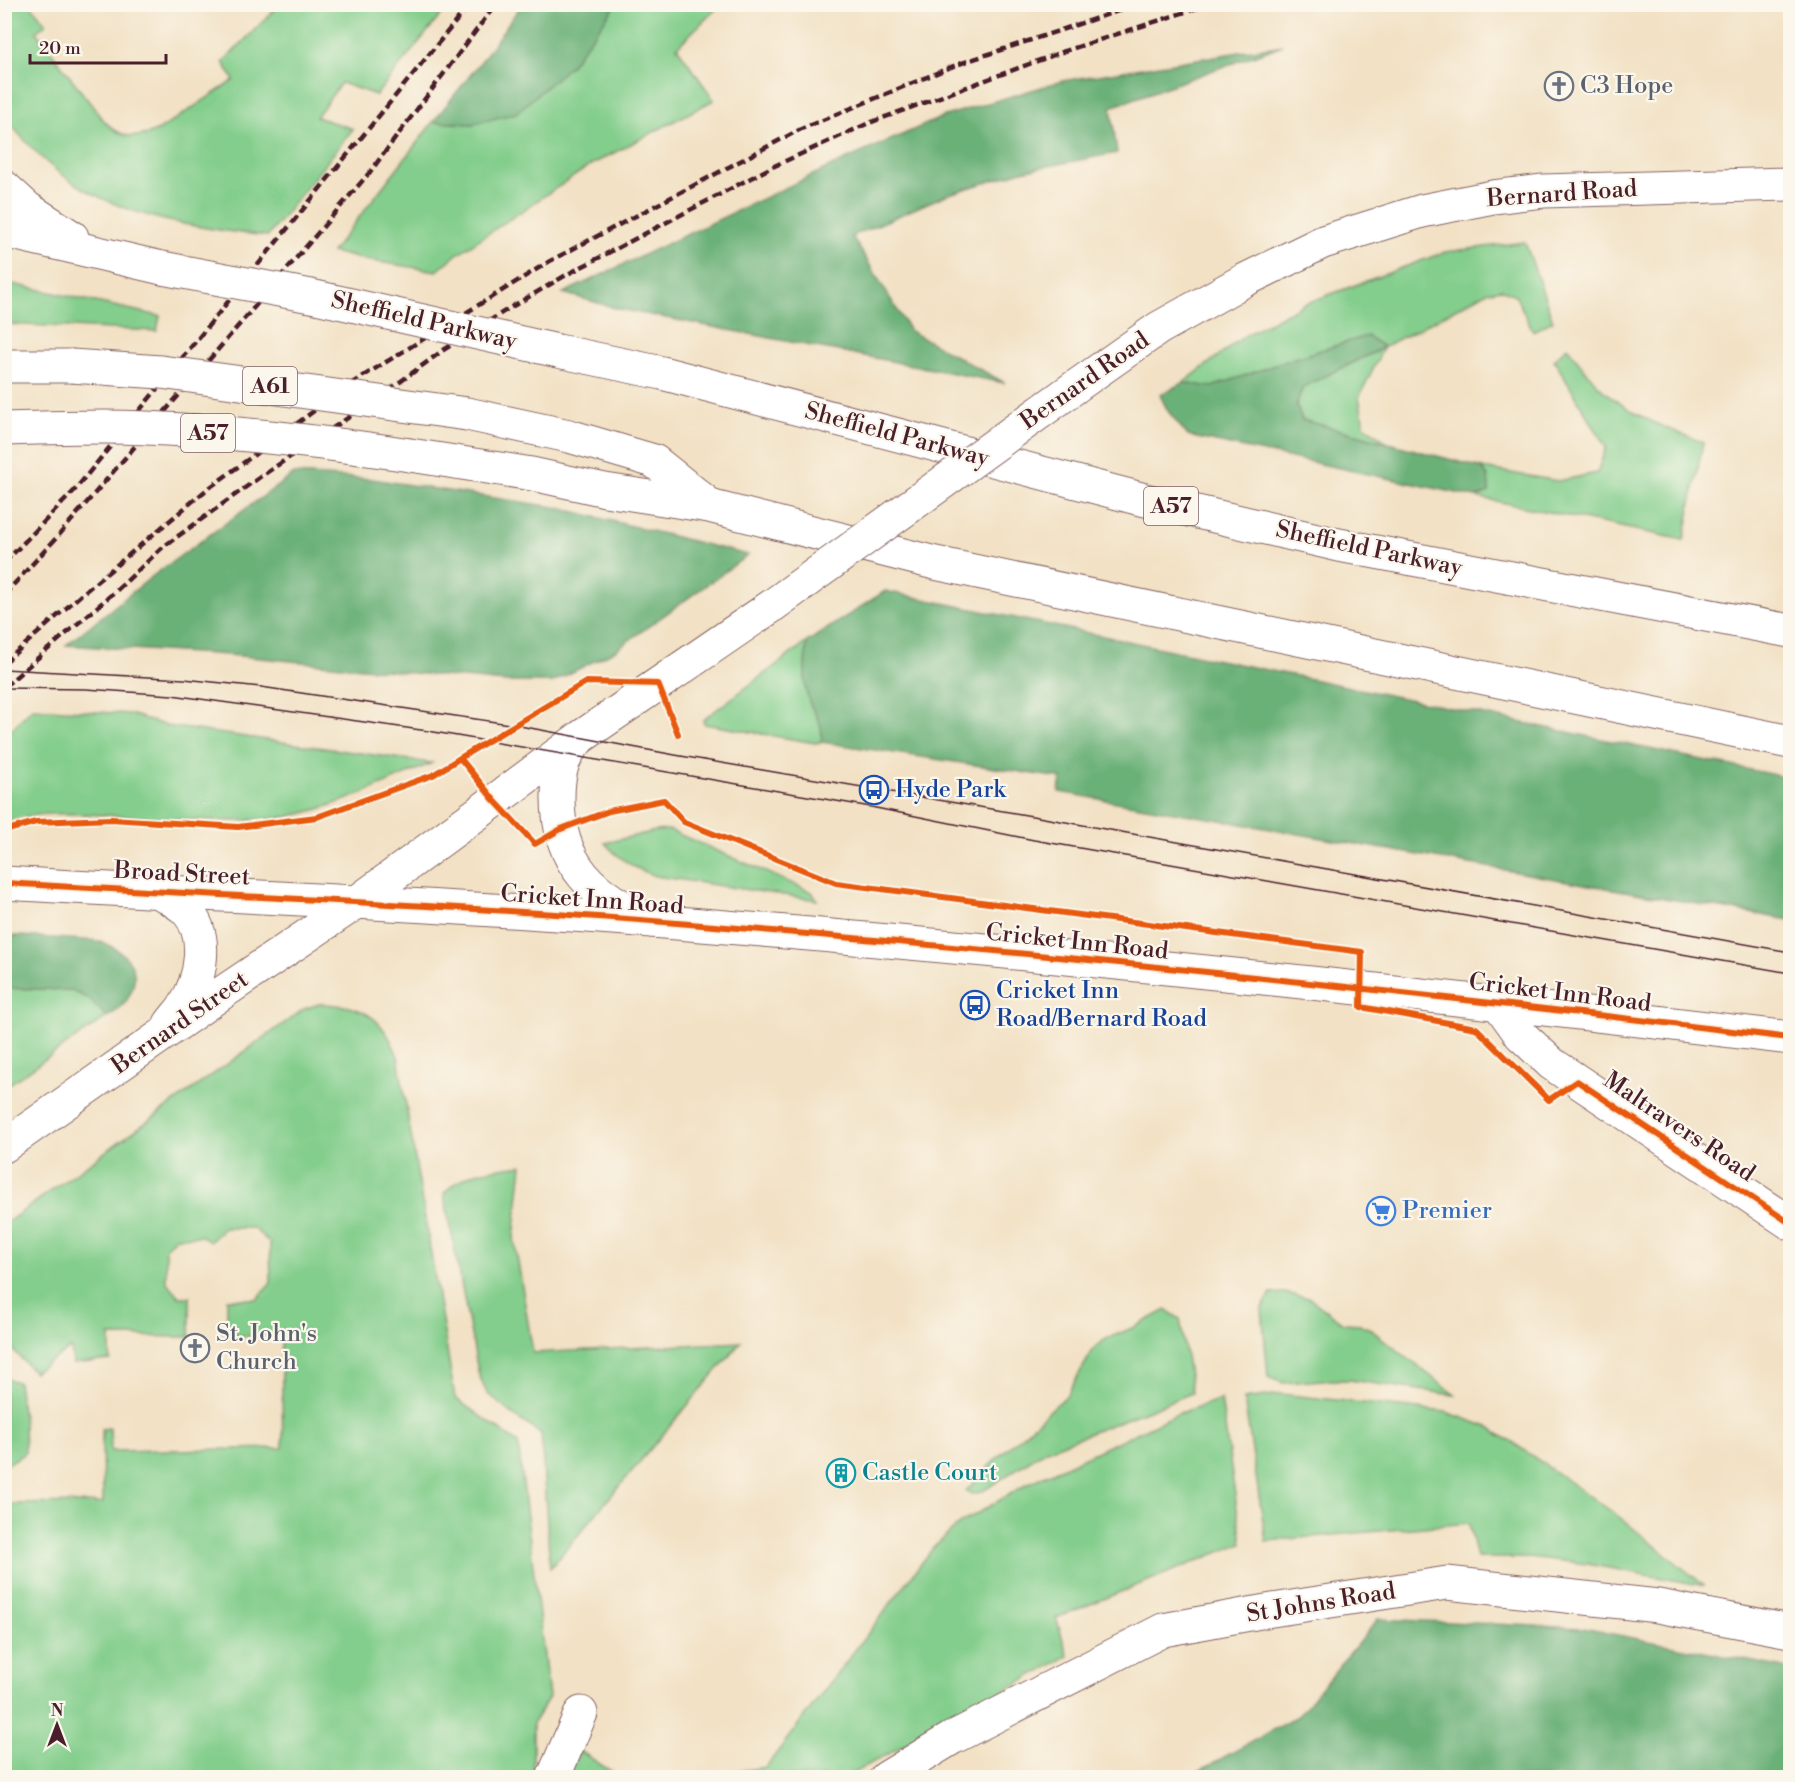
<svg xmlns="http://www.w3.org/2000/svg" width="1795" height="1782" viewBox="0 0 1795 1782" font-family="'Libre Bodoni',serif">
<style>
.green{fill:#83ce8c;stroke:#66765c;stroke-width:1.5}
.forest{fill:#6ab178;stroke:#5a6852;stroke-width:1.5}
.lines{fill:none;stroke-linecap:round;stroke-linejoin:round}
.minor-casing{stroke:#856361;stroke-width:35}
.major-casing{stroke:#856361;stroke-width:35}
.highway-casing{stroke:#856361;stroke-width:35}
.minor{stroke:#fff;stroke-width:33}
.major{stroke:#fff;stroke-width:33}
.highway{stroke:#fff;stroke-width:33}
.tram{stroke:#4a1f2b;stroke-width:1.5}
.rail{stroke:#4a1f2b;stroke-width:4.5;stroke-dasharray:9 4.5;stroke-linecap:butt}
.major-bridge-casing{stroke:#856361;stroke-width:35;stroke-linecap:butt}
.highway-bridge-casing{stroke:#856361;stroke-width:35;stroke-linecap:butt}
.major-bridge{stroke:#fff;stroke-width:33}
.highway-bridge{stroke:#fff;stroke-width:33}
.cycleway-casing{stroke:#fbf7ec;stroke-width:10}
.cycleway{stroke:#e8590c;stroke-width:6}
.labels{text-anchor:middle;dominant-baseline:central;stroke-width:4.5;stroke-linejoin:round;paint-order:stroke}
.shield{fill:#fbf7ec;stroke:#7f6065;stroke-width:1.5}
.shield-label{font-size:22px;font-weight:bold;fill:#4a1f2b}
.worship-label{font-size:24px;fill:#5b616d;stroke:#fbf7ec;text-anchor:start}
.street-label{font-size:24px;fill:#4a1f2b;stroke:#fbf7ec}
.transit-label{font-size:24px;fill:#164399;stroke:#fbf7ec;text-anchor:start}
.shop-label{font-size:24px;fill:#366cbe;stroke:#fbf7ec;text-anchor:start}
.culture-label{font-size:24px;fill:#0d838f;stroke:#fbf7ec;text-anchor:start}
</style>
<rect width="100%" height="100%" fill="#fbf7ec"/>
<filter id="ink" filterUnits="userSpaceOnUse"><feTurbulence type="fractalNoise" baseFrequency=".0167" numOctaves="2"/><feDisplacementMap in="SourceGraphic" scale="12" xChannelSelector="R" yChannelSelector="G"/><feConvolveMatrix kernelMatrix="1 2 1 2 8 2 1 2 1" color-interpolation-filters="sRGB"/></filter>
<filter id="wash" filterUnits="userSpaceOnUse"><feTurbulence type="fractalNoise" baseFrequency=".008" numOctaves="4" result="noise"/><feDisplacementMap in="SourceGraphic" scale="24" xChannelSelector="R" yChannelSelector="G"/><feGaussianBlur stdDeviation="1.35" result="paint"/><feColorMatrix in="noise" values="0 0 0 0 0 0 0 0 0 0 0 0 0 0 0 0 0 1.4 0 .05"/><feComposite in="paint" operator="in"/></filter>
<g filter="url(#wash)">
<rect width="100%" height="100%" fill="#f2e1c4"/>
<!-- green -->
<g class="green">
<path d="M4,5H31L46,24L36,32L100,116C118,138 134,141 159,130L234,80L223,62L279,5H449L376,95L341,83L316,117L353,129L268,236C193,228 117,218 56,170C37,156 20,135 5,118Z"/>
<path d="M616,5H720L677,47L714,100L591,165L456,255L437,271L365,260L332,252L433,122L473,124L570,66Z"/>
<path d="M1525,242L1553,321L1533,331L1515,295L1501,289L1487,292L1384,347L1359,397L1364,425L1387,442L1302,420L1296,405L1303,387L1384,348L1367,336L1292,359L1212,387L1183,383L1246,335L1304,304L1445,252Z"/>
<path d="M4,282L160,316L157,331L5,324Z"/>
<path d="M1567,347C1579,361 1590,378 1603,390C1632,416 1668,429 1703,442L1684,540L1476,497L1489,492L1488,477L1482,468L1558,481L1597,473L1606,447L1554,360Z"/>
<path d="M807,642C805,661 803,679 808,698C813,715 825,722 821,742L815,743L705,724L703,721L708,716Z"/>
<path d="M32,708L130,714L167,726L432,763C380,785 326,814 269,819C215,824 158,817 104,815C71,813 37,812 5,821V736Z"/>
<path d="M669,830L812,892L817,900L655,876C635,869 619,859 605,843L655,831Z"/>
<path d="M5,988L72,990L90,1000L107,1017L5,1087Z"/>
<path d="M319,1004C362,1004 383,1016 398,1057L455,1398L518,1443L549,1697L533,1723V1777H5V1504L103,1503L102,1429L110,1428L111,1451L283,1448L281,1335L227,1336V1299H257L271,1283L270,1243L253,1228H224L210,1242L202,1236L176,1237L166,1247V1281L179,1297H190V1337L110,1336V1360L73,1364L71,1348L34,1372L5,1342V1224L304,1009Z"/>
<path d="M522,1165L514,1238L533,1353L741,1342L550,1568L541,1434L514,1416L487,1393L479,1376L444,1194C466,1169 490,1170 522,1165Z"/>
<path d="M1284,1293L1309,1298L1343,1323L1360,1324L1370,1329L1455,1395L1350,1380H1322L1283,1383L1268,1377L1262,1308L1271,1294Z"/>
<path d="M1166,1310L1180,1319L1192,1393L1044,1451L983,1491C977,1493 971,1496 966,1491L996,1459L1066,1396L1095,1347L1106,1339L1137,1326Z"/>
<path d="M4,1378L18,1382L24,1425L25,1453L5,1466Z"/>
<path d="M1281,1394L1446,1412L1488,1427L1524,1450L1618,1516L1705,1586L1588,1564L1537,1558H1477L1469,1523L1266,1541L1244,1399Z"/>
<path d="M1221,1399L1242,1543L1056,1618L1068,1656L846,1777H707L709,1776L766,1767L933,1548L959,1524L1027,1484L1177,1414Z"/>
<path d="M580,1751L620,1777L562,1778Z"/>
</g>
<!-- forest -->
<g class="forest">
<path d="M522,4L616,5L570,66L516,113L473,124L433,122L483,59Z"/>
<path d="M1283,45L1111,107L1117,153L1022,171L946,195L852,236L910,331L1005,383L619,309L563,293L836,164L945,116L1062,81Z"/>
<path d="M1367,336L1384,347L1303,387L1296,405L1302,420L1482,468L1488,477L1489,492L1476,497L1188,436L1168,411L1160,395L1183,383L1212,387L1292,359Z"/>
<path d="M294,474L372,479L560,508L748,555L614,651L553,682H505L229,655L66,645L154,575Z"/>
<path d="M885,591L1790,778V920L1059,792L1061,778L821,742C825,722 813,715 808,698C803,679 805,661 807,642Z"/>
<path d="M4,935L100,941C121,950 141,963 132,989C130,995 126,1002 122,1006C118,1010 112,1014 107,1017L90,1000L72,990L5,988Z"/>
<path d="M1378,1619L1583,1628L1790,1669V1777H1188L1298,1716Z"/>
</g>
</g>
<g filter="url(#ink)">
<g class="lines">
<!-- minor casing -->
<g class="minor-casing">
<g id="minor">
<path d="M4,883C220,896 437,904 652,921C1032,951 1412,992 1790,1038"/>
<path d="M1498,1003L1521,1035L1552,1064L1790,1223"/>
<path d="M553,1778L581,1713"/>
<path d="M886,1778L952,1738L1163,1630L1266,1611L1447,1583L1658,1606L1790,1631"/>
</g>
</g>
<!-- major casing -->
<g class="major-casing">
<g id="major">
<path d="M1075,387L1159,328L1243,281L1323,242L1422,211L1493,197L1543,191L1790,184"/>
<path d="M576,742C561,758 558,777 558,798C558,865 594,897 652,921"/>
<path d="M160,892C168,898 179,903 186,910C210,935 201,980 184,1006C180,1012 174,1018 170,1024"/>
<path d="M4,1146L225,991L357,902L581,737L769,608"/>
</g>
</g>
<!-- highway casing -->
<g class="highway-casing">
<g id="highway">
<path d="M4,187L27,208L72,237"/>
<path d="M4,231L162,268"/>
<path d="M558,351L662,373L1141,499L1339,545L1790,631"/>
<path d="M4,366H71"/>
<path d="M467,414L569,436L654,461L708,504"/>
<path d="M410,455L532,474L605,490L709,506L935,563L1790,742"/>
</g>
</g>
<!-- minor -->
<use href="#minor" class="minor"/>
<!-- major -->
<use href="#major" class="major"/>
<!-- highway -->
<use href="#highway" class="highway"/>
<!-- tram -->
<g class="tram">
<path d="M4,669L184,679L261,687L509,724L675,755L1038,817L1790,952"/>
<path d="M4,688L86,689L172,695L428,731L871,807L1034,840L1790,973"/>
</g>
<!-- rail -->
<g class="rail">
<path d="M4,563L74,491L470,4"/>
<path d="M4,595L59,535L370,172L496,4"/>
<path d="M4,663L82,594L205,491L352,383L550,261L801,129L956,65L1139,4"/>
<path d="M4,687L118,589L163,547L260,477L385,393L442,351L508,309L568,274L770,168L869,123L1062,52L1210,4"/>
</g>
<!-- major-bridge casing -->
<g class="major-bridge-casing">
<path id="major-bridge" d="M769,608L1075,387"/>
</g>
<!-- highway-bridge casing -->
<g class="highway-bridge-casing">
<g id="highway-bridge">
<path d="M162,268L311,296L558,351"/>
<path d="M71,366L161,372L467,414"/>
<path d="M4,429C38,428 72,427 105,427C207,428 310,440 410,455"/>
</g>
</g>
<!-- major-bridge -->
<use href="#major-bridge" class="major-bridge"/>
<!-- highway-bridge -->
<use href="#highway-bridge" class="highway-bridge"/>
<!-- cycleway casing -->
<g class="cycleway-casing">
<g id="cycleway">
<path d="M460,758L586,682L658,684L678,734"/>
<path d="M4,831L36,822L111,819L238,827L317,817L433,775L460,758L494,800L535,844L561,829L609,811L664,800L684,822L836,883L1362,952L1361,1007L1476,1028L1549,1100L1577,1081L1790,1223"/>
<path d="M4,883C220,896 437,904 652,921C1032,951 1412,992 1790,1038"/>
</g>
</g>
<!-- cycleway -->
<use href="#cycleway" class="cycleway"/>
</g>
</g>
<!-- icons -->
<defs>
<g id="church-ring" transform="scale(1.5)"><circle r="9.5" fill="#fbf7ec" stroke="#6b7280" stroke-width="1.5"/><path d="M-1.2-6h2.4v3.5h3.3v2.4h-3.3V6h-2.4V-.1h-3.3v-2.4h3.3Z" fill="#6b7280"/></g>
<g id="bus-ring" transform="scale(1.5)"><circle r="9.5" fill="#fbf7ec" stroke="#1a4fb4" stroke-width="1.5"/><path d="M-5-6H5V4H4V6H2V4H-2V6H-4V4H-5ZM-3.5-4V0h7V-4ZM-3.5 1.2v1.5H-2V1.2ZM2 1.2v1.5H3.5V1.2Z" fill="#1a4fb4"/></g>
<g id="supermarket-ring" transform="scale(1.5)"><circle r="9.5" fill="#fbf7ec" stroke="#3f7fe0" stroke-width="1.5"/><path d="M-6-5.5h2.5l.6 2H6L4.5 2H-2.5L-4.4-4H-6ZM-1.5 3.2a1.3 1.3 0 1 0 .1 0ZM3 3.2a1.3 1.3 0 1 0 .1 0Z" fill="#3f7fe0"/></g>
<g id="building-ring" transform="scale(1.5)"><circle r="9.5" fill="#fbf7ec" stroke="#0f9aa8" stroke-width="1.5"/><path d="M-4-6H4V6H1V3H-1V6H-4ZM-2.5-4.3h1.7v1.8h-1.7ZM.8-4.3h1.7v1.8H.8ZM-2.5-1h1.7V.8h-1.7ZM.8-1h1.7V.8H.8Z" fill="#0f9aa8"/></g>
</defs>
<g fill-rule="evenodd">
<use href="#church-ring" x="1559" y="86"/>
<use href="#bus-ring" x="874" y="790"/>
<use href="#bus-ring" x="975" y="1005"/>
<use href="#supermarket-ring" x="1381" y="1211"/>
<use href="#church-ring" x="195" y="1348"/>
<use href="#building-ring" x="841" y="1473"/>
</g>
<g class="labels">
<!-- shield labels -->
<g class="shield">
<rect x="243" y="367" width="54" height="38" rx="4.5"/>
<rect x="181" y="414" width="54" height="38" rx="4.5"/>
<rect x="1144" y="487" width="54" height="38" rx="4.5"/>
</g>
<g class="shield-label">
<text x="270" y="386">A61</text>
<text x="208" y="433">A57</text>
<text x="1171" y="506">A57</text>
</g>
<!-- worship labels -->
<g class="worship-label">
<text x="1580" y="86">C3 Hope</text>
<text x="216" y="1334">St. John's<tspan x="216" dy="28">Church</tspan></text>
</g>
<!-- street labels -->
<g class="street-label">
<text transform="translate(1562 194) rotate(-4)">Bernard Road</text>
<text transform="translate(424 321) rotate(13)">Sheffield Parkway</text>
<text transform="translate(1085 381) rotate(-35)">Bernard Road</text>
<text transform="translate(897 435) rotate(15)">Sheffield Parkway</text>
<text transform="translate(1369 549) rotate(12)">Sheffield Parkway</text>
<text transform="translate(182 874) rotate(3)">Broad Street</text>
<text transform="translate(592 900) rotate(4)">Cricket Inn Road</text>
<text transform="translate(1077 942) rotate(6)">Cricket Inn Road</text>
<text transform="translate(1560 993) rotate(7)">Cricket Inn Road</text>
<text transform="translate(180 1023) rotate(-35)">Bernard Street</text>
<text transform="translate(1679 1127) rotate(34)">Maltravers Road</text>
<text transform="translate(1321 1603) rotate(-9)">St Johns Road</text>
</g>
<!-- transit labels -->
<g class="transit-label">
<text x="895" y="790">Hyde Park</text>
<text x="996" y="991">Cricket Inn<tspan x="996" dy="28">Road/Bernard Road</tspan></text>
</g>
<!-- shop labels -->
<g class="shop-label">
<text x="1402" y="1211">Premier</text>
</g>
<!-- culture labels -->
<g class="culture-label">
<text x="862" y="1473">Castle Court</text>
</g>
</g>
<!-- margin -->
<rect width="1795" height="1782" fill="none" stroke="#fbf7ec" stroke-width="24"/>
<!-- north arrow -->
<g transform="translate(57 1725)" stroke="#fbf7ec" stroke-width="4.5" paint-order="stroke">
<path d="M0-4.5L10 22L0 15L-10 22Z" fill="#4a1f2b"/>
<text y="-9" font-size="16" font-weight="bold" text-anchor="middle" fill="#4a1f2b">N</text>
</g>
<!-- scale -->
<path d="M30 54v9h136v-9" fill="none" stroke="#4a1f2b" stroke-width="3"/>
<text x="39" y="54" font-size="18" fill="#4a1f2b" stroke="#fbf7ec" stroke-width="4.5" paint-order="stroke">20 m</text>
</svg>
